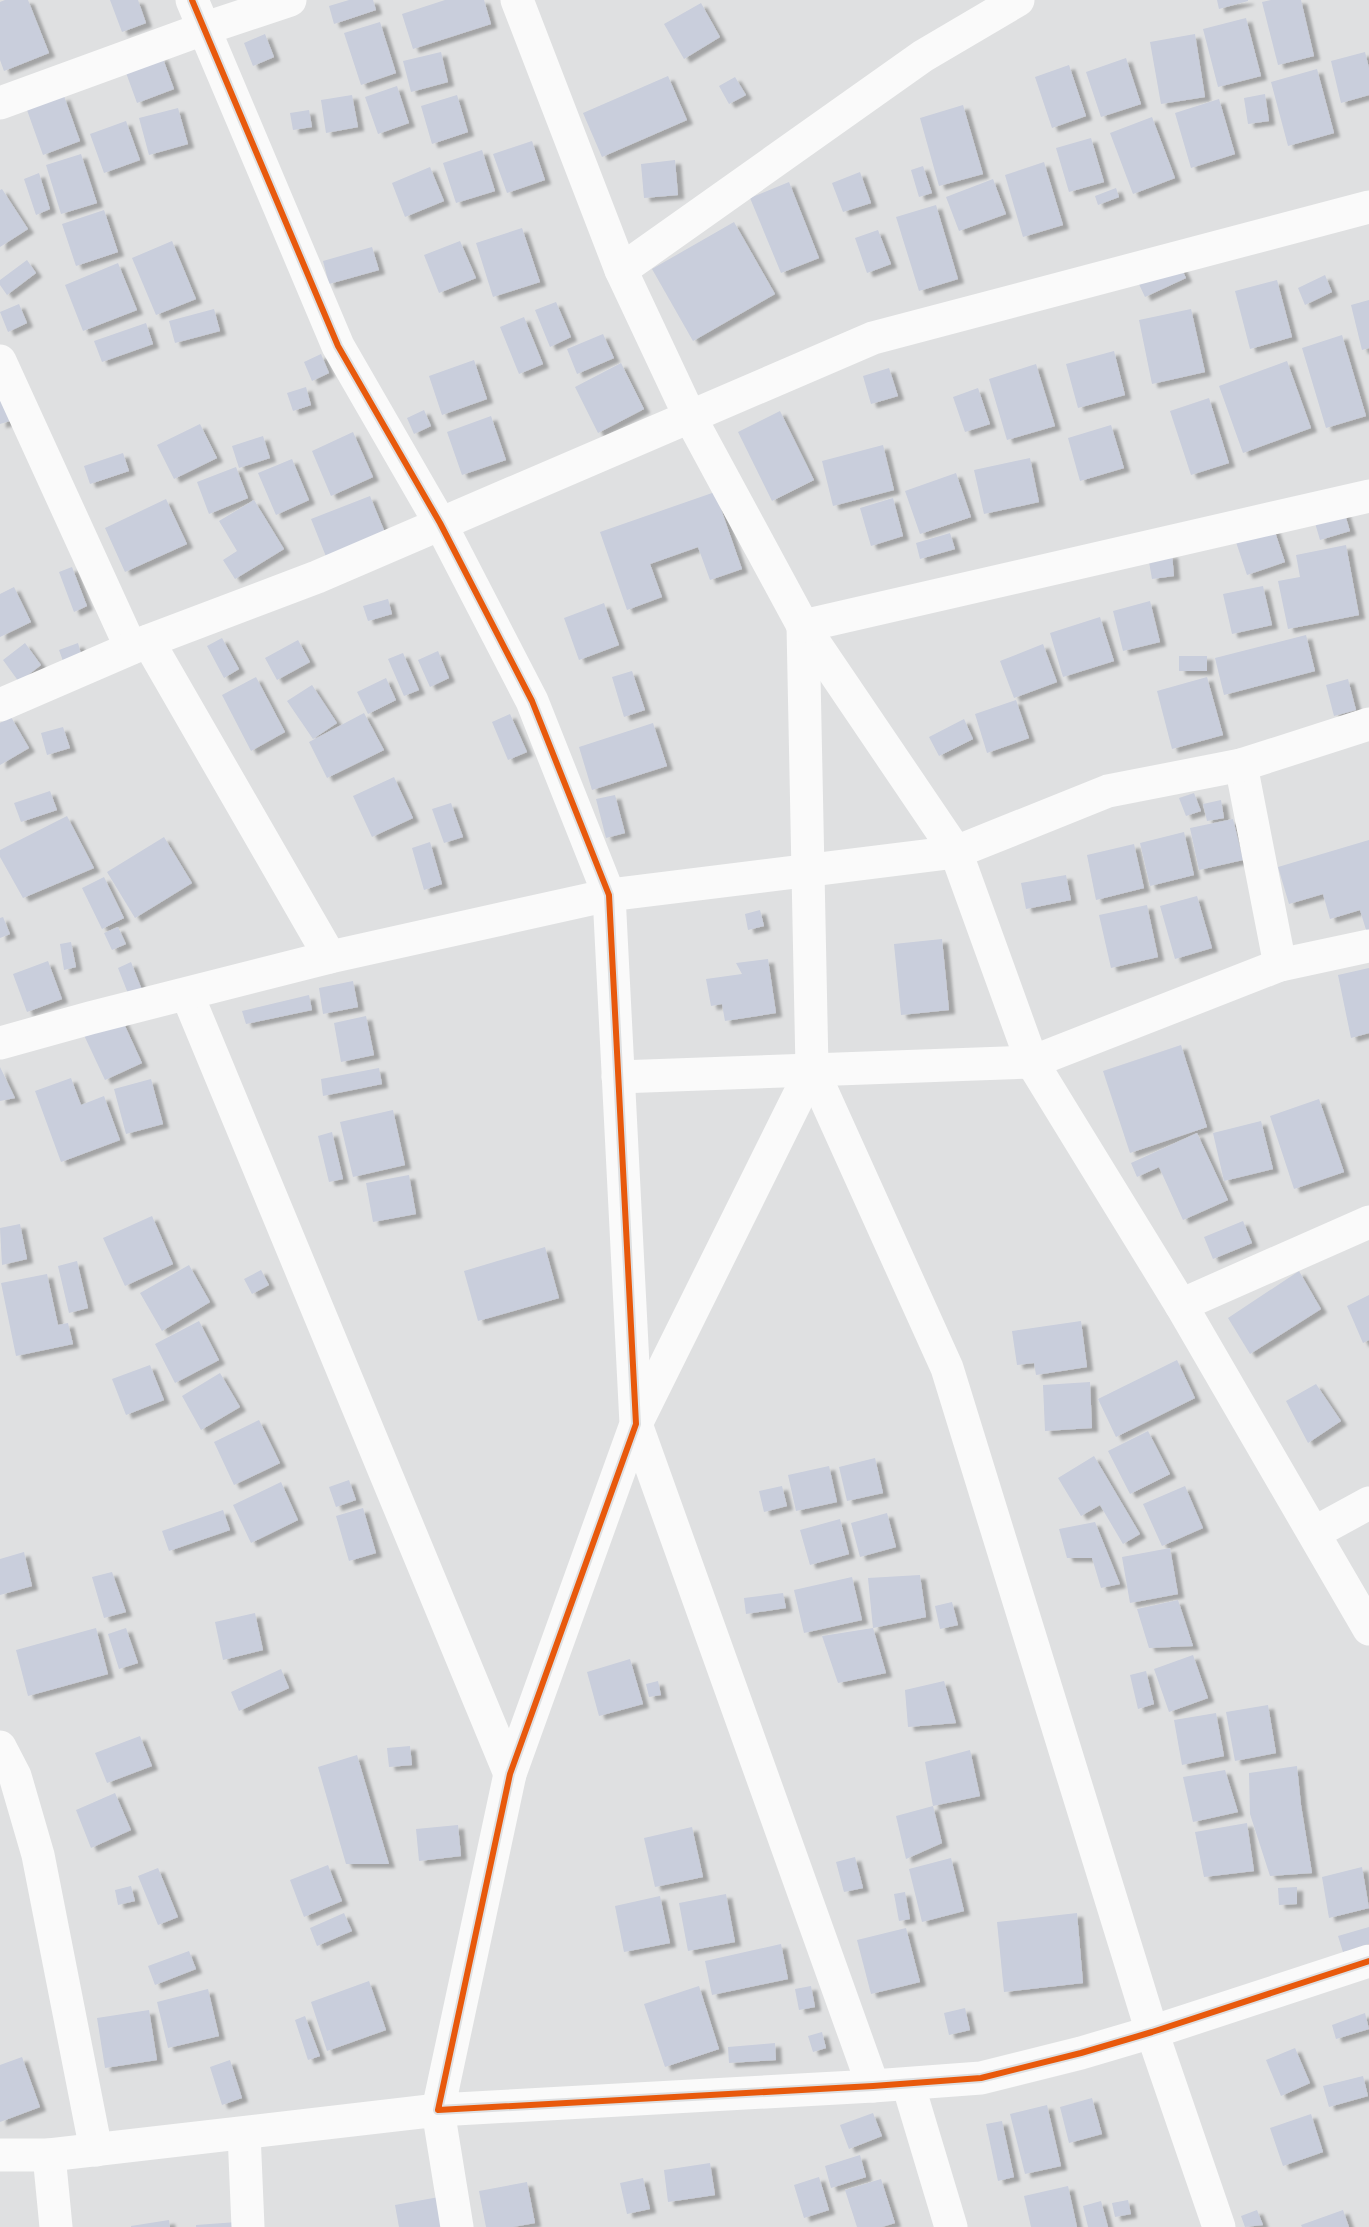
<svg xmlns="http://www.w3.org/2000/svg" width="1369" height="2227" viewBox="0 0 1369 2227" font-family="'PT Serif',serif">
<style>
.building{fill:#c9cedc;filter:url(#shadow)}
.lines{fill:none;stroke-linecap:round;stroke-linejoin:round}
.minor{stroke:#fafafa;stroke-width:33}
.cycleway-casing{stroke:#dee0e2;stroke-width:10}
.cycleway{stroke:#e8590c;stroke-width:6}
</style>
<defs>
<filter id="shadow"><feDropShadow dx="6" dy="4" stdDeviation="1.5" flood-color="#0004"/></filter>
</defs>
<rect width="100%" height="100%" fill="#dfe0e1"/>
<!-- building -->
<g class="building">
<path d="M5,0H28L49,53L4,71L0,60V2Z"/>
<path d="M110,0H138L146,23L122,32Z"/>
<path d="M349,0H373L376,10L334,24L329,6Z"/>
<path d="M445,0H484L491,24L413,49L402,14Z"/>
<path d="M1217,0H1248V1L1219,9Z"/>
<path d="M1271,0H1301L1314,56L1278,65L1262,2Z"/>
<path d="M701,3L720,37L684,59L664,24Z"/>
<path d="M1246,18L1261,76L1218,87L1203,29Z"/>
<path d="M380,22L396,73L361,85L344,33Z"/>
<path d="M265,34L274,57L253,66L244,43Z"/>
<path d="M1195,34L1205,97L1161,104L1150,42Z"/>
<path d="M441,52L448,82L411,92L403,61Z"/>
<path d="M1365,52L1369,68V95L1341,103L1331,61Z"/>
<path d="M162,56L174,89L137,103L125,70Z"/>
<path d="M1126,58L1141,104L1101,117L1086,72Z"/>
<path d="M1069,65L1086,116L1052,128L1035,77Z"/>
<path d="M1317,69L1334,133L1288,146L1271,82Z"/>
<path d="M668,76L687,120L602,157L583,113Z"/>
<path d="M735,77L746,95L729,104L719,86Z"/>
<path d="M397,86L409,123L378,134L365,97Z"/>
<path d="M1265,94L1269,121L1248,124L1244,98Z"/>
<path d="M352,95L358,127L326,133L321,100Z"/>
<path d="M457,95L468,132L432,144L421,106Z"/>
<path d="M64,96L80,141L43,155L27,110Z"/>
<path d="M1219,99L1235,154L1191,168L1175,113Z"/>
<path d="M963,105L983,174L939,186L920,118Z"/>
<path d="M178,108L188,144L149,155L139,118Z"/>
<path d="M309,110L312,127L293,130L290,113Z"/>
<path d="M1152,117L1175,178L1133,194L1110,133Z"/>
<path d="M126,121L140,160L104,173L90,134Z"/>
<path d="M1091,138L1104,182L1069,192L1056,148Z"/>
<path d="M532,141L545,180L507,193L493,154Z"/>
<path d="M482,150L495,191L456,203L443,163Z"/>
<path d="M81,154L97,203L61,214L46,165Z"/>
<path d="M675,160L678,195L644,198L641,164Z"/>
<path d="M1044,162L1063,225L1023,237L1005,175Z"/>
<path d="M923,166L932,193L919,197L911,170Z"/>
<path d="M430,167L444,201L405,217L392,183Z"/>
<path d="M860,172L871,203L843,212L832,183Z"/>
<path d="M39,173L50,209L36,215L24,179Z"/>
<path d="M993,179L1006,214L959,231L946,197Z"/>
<path d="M789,182L819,258L781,273L750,198Z"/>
<path d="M1116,188L1119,197L1098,205L1095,196Z"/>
<path d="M2,189L28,229L0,247V190Z"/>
<path d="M936,205L958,279L919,291L896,217Z"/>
<path d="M104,210L118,252L76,266L62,224Z"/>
<path d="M734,222L775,294L693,341L652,269Z"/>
<path d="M522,228L540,282L493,297L476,243Z"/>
<path d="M878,230L891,264L867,273L855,238Z"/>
<path d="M172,241L196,299L156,315L132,258Z"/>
<path d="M460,241L476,278L439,293L424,255Z"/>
<path d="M372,247L379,270L329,284L323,261Z"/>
<path d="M27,260L36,273L7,295L0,285V280Z"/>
<path d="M118,263L137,310L83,331L65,285Z"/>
<path d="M1179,263L1186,278L1145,297L1138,282Z"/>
<path d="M1325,275L1332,292L1305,305L1298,288Z"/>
<path d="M1277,280L1292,337L1250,349L1235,291Z"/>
<path d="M1369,300V348L1362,350L1351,305Z"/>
<path d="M556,302L571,337L550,347L535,310Z"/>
<path d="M19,304L27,323L8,332L0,312Z"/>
<path d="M214,309L220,331L175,343L169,321Z"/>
<path d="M1191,309L1205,372L1152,384L1139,320Z"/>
<path d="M524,317L543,364L519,374L500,327Z"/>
<path d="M146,323L153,344L102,362L94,341Z"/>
<path d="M603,334L614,358L577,374L567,349Z"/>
<path d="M1342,335L1366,416L1326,428L1302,348Z"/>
<path d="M1114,351L1125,395L1078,408L1066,364Z"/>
<path d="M321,354L329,373L312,381L304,362Z"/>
<path d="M474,360L487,399L442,415L429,376Z"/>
<path d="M1287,361L1311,428L1243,453L1219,386Z"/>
<path d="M621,363L644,409L598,433L575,387Z"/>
<path d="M1036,364L1055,426L1007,440L989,379Z"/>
<path d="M889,368L898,396L871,404L863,376Z"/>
<path d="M306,387L311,405L293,411L287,393Z"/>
<path d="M978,388L990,424L965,432L953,397Z"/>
<path d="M0,398L13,420L0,424Z"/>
<path d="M1209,398L1229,463L1191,475L1170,411Z"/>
<path d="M424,410L431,426L414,434L407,418Z"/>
<path d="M780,411L814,480L772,501L738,432Z"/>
<path d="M491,416L506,460L462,475L447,432Z"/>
<path d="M200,424L217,458L174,479L157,445Z"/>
<path d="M1111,425L1124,468L1080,481L1068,438Z"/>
<path d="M353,432L373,477L331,496L312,451Z"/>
<path d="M263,436L270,458L239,468L232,446Z"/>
<path d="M883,445L894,490L833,506L822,461Z"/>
<path d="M123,453L129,471L90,484L84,466Z"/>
<path d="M1030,458L1039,502L984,514L974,470Z"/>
<path d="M292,459L309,500L276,515L258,473Z"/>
<path d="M236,467L248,498L209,514L197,482Z"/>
<path d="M956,473L971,517L920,534L905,491Z"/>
<path d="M715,492L742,569L710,580L698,547L650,564L662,597L627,610L600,532Z"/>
<path d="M370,496L386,535L327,559L311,519Z"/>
<path d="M893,498L903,536L871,546L860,508Z"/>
<path d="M166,499L187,544L125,572L105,528Z"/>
<path d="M254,500L284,549L235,579L223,560L237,551L219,521Z"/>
<path d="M1343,508L1350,531L1320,540L1313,516Z"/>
<path d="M1272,523L1285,562L1247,575L1234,536Z"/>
<path d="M950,533L955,549L920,559L916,543Z"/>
<path d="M1346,545L1359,615L1288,629L1278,581L1300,577L1296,555Z"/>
<path d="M1172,554L1174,576L1152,579L1148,556Z"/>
<path d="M72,567L87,606L74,612L59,572Z"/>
<path d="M1263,586L1272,625L1232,634L1223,594Z"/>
<path d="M14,587L31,622L0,637V594Z"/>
<path d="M388,599L392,614L368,621L363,606Z"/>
<path d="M1150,601L1160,642L1123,651L1113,611Z"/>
<path d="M604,603L619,645L579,660L564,618Z"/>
<path d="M1100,617L1114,661L1063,677L1050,633Z"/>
<path d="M1306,635L1315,671L1224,695L1215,658Z"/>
<path d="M222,638L239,669L224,678L207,646Z"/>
<path d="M298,640L310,662L277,680L265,658Z"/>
<path d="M25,643L41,665L19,682L3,660Z"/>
<path d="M78,643L81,654L63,661L59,650Z"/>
<path d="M1043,644L1057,682L1014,698L1000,661Z"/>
<path d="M438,651L449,678L430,687L418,660Z"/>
<path d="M403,653L419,690L404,696L388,659Z"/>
<rect x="1179" y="656" width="28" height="15"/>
<path d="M632,671L645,710L624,717L612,677Z"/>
<path d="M256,677L285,732L251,751L222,695Z"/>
<path d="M1207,677L1223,735L1172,749L1157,691Z"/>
<path d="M386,678L396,700L368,714L357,692Z"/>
<path d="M1348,679L1356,710L1334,716L1326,685Z"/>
<path d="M312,685L337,723L313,739L287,701Z"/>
<path d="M1016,700L1029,738L987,753L975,714Z"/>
<path d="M364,713L384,750L327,778L309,742Z"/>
<path d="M510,714L527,752L508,760L492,722Z"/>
<path d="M11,717L29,748L0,765V723Z"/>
<path d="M964,719L973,739L939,756L929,737Z"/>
<path d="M653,723L667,766L592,790L579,747Z"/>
<path d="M63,727L70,748L47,755L41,733Z"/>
<path d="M394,777L413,818L372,837L353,796Z"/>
<path d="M50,791L57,810L21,822L14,803Z"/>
<path d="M1194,793L1201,811L1186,816L1179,798Z"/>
<path d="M615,795L625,833L606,838L596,799Z"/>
<path d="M1221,800L1224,818L1207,821L1203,804Z"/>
<path d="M451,803L463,837L444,843L432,809Z"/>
<path d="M67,816L94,868L23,898L0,857V850Z"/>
<path d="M1233,819L1243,860L1199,870L1190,828Z"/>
<path d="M1184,832L1194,875L1150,886L1140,843Z"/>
<path d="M164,837L192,883L135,918L107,872Z"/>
<path d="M1369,840V932L1367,933L1360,910L1330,919L1323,894L1289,904L1278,867Z"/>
<path d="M430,842L442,884L424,890L412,848Z"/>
<path d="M1134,844L1144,888L1096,900L1087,855Z"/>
<path d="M1066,875L1071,900L1026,909L1021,883Z"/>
<path d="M104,877L124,918L102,929L82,888Z"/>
<path d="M1197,896L1212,948L1175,959L1160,906Z"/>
<path d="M1147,905L1158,957L1111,968L1099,915Z"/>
<path d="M760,910L764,926L748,930L745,914Z"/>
<path d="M3,917L10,934L0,938V918Z"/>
<path d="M118,927L126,944L112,950L104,933Z"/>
<path d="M942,939L949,1010L901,1015L894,944Z"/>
<path d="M71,942L76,967L64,970L60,944Z"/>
<path d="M768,959L776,1013L725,1021L722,1004L711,1006L706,979L742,974L736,963Z"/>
<path d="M48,961L62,999L27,1012L13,974Z"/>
<path d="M131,962L142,990L129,996L118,968Z"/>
<path d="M1369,968V1033L1351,1038L1338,975Z"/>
<path d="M353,981L358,1007L323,1014L319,988Z"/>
<path d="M309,995L312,1010L246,1024L242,1011Z"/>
<path d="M120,1015L142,1063L105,1080L83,1033Z"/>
<path d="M366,1016L374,1055L341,1062L334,1023Z"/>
<path d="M1181,1045L1207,1127L1130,1153L1103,1071Z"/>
<path d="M0,1067L15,1098L0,1101Z"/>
<path d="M379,1068L382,1084L323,1096L321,1079Z"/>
<path d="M71,1078L81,1105L104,1096L120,1140L61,1162L35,1091Z"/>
<path d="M151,1079L163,1124L126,1134L114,1089Z"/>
<path d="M1319,1099L1344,1172L1294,1189L1270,1116Z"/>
<path d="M393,1110L405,1165L353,1177L340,1122Z"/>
<path d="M1261,1121L1273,1169L1224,1181L1213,1133Z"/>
<path d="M332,1132L343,1179L329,1182L318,1136Z"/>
<path d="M1197,1133L1228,1200L1183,1220L1159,1167L1137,1177L1131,1163Z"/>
<path d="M409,1175L416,1214L373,1222L366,1183Z"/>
<path d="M152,1216L173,1264L125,1286L103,1238Z"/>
<path d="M1243,1221L1252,1243L1213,1259L1204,1237Z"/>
<path d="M20,1224L27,1259L2,1265L0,1228Z"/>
<path d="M545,1247L559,1298L478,1321L464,1271Z"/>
<path d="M77,1261L88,1308L69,1313L58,1266Z"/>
<path d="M189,1265L210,1302L162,1331L140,1293Z"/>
<path d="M261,1270L269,1285L252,1294L244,1279Z"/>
<path d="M1299,1271L1321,1309L1250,1354L1228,1318Z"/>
<path d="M47,1274L58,1325L68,1323L73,1344L16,1356L1,1283Z"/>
<path d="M1369,1295V1340L1363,1343L1347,1306Z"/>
<path d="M199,1321L219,1360L175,1383L155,1344Z"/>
<path d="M1081,1321L1087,1367L1036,1375L1034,1363L1017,1365L1012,1331Z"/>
<path d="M1177,1360L1195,1398L1116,1437L1098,1399Z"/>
<path d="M150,1365L164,1400L126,1415L112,1379Z"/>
<path d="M220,1373L240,1407L201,1430L182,1396Z"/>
<path d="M1090,1382L1092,1428L1045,1431L1043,1385Z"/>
<path d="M1316,1384L1341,1421L1308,1443L1286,1401Z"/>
<path d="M259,1420L280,1463L234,1485L214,1442Z"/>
<path d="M1148,1431L1170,1474L1130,1494L1108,1451Z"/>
<path d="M1094,1456L1140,1534L1123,1544L1100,1505L1081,1516L1058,1478Z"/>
<path d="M875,1458L883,1493L847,1501L839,1467Z"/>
<path d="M829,1466L837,1502L796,1511L788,1475Z"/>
<path d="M349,1480L356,1500L336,1507L329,1487Z"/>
<path d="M281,1482L298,1520L251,1543L233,1505Z"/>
<path d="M782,1486L787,1506L764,1512L759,1491Z"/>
<path d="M1185,1486L1203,1528L1162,1546L1143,1504Z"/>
<path d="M363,1508L376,1553L349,1561L336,1516Z"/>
<path d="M223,1510L230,1530L169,1551L162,1531Z"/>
<path d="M887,1513L896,1547L860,1557L851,1523Z"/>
<path d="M840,1519L849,1554L810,1565L800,1530Z"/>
<path d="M1095,1522L1120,1584L1101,1588L1092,1558H1067L1059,1529Z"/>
<path d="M1170,1548L1178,1594L1130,1603L1122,1557Z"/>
<path d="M24,1552L32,1586L0,1595V1559Z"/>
<path d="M112,1572L126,1612L104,1618L92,1577Z"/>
<path d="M920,1575L926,1617L873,1628L868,1578Z"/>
<path d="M852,1577L862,1620L804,1633L794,1590Z"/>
<path d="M783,1593L786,1608L746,1614L744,1598Z"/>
<path d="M1178,1600L1193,1646L1149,1648L1137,1609Z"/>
<path d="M952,1602L958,1625L940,1629L935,1606Z"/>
<path d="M255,1613L263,1650L223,1660L215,1622Z"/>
<path d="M96,1628L108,1674L28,1696L16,1650Z"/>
<path d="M126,1628L138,1663L119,1669L108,1634Z"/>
<path d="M873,1628L886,1673L838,1683L822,1636Z"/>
<path d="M1193,1655L1208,1698L1169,1712L1154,1669Z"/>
<path d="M630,1659L643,1704L599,1716L587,1672Z"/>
<path d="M281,1669L289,1688L239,1711L231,1692Z"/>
<path d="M1146,1671L1154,1704L1138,1709L1130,1675Z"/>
<path d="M658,1681L661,1695L649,1697L646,1684Z"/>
<path d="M944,1681L956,1723L908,1727L905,1690Z"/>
<path d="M1268,1705L1276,1753L1235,1761L1226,1712Z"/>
<path d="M1216,1713L1224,1756L1182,1765L1174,1720Z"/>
<path d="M140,1736L152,1766L107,1783L95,1753Z"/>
<path d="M410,1746L412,1765L389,1767L387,1748Z"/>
<path d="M970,1750L980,1796L933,1806L925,1762Z"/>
<path d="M357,1755L389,1864H346L318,1767Z"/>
<path d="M1297,1766L1301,1805L1312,1873L1270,1876L1250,1814L1249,1773Z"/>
<path d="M1225,1770L1238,1812L1193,1822L1183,1777Z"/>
<path d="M115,1793L131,1830L91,1848L76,1810Z"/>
<path d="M933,1806L942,1843L906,1859L896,1816Z"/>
<path d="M1247,1823L1254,1871L1204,1877L1195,1832Z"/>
<path d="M458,1825L461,1856L419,1861L416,1829Z"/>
<path d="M692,1827L703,1877L655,1887L644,1838Z"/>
<path d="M855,1857L863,1888L844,1892L836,1862Z"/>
<path d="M951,1858L964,1911L922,1922L909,1869Z"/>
<path d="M328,1865L342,1901L304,1917L290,1880Z"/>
<path d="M1362,1867L1369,1908L1329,1918L1322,1877Z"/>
<path d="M158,1868L178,1917L158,1925L138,1876Z"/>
<path d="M131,1886L135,1901L118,1905L115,1890Z"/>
<path d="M1297,1887V1904L1279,1905L1278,1888Z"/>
<path d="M905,1892L910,1919L899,1921L894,1894Z"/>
<path d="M726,1894L735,1942L688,1951L679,1903Z"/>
<path d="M660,1896L670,1943L624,1952L615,1906Z"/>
<path d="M344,1913L352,1931L317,1946L310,1928Z"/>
<path d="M1077,1913L1083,1983L1004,1992L997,1922Z"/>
<path d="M1369,1927V1944L1343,1952L1338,1936Z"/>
<path d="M906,1928L920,1982L871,1994L857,1940Z"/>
<path d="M781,1944L788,1979L712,1995L705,1961Z"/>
<path d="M189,1951L196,1969L155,1985L148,1966Z"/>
<path d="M369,1981L386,2030L327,2051L311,2002Z"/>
<path d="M699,1986L719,2049L665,2067L644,2004Z"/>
<path d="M811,1986L815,2007L799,2010L795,1989Z"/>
<path d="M208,1989L219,2036L168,2048L157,2002Z"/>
<path d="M965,2008L970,2030L949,2035L944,2013Z"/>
<path d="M149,2010L157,2060L105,2068L97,2018Z"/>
<path d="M1365,2013L1369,2029L1336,2039L1332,2025Z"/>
<path d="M305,2016L320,2056L308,2060L295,2020Z"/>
<path d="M822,2032L826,2048L813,2052L808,2036Z"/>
<path d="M775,2043L776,2060L729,2063L728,2047Z"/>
<path d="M1295,2048L1310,2083L1281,2096L1266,2060Z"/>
<path d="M22,2057L40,2107L0,2122V2065Z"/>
<path d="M230,2060L242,2098L222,2105L210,2067Z"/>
<path d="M1363,2076L1368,2096L1329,2107L1323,2086Z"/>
<path d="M1092,2098L1102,2134L1069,2143L1060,2107Z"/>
<path d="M1047,2105L1061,2166L1025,2174L1010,2114Z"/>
<path d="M873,2113L882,2136L849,2149L840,2125Z"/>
<path d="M1311,2114L1323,2152L1283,2166L1270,2128Z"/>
<path d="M1002,2121L1014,2177L998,2181L986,2124Z"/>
<path d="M860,2155L866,2177L831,2188L825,2166Z"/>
<path d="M710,2163L715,2195L668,2202L664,2170Z"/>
<path d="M819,2177L829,2210L804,2218L794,2185Z"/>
<path d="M643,2178L650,2209L627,2214L620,2183Z"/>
<path d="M881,2179L895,2223L882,2227H857L845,2190Z"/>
<path d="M527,2182L535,2223L513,2227H486L479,2191Z"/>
<path d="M1068,2186L1077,2227H1031L1024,2196Z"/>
<path d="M439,2197L444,2227H399L395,2205Z"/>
<path d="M1128,2200L1131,2214L1115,2217L1112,2203Z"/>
<path d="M1101,2201L1108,2227H1088L1083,2206Z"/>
<path d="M1257,2210L1263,2225L1245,2227L1241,2216Z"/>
<path d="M1343,2210L1349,2227H1302L1301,2225Z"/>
<path d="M169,2220L170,2227H131V2226Z"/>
<path d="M237,2222V2227H196V2225Z"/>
</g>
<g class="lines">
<!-- minor -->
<g class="minor">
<path d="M192,0L338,346L440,523L532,701L609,895L636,1424L510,1774L438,2110L873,2086L981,2078L1081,2053L1152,2032L1369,1961"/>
<path d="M517,0L621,270L690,417L803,626L956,852L1032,1062L1181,1305L1369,1629"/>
<path d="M0,103L203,29L290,0"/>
<path d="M621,270L923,56L1018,0"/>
<path d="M0,361L131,648"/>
<path d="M803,626L812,1069L636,1424L873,2086"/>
<path d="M803,626L1369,496"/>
<path d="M148,641L330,957"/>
<path d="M0,705L148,641L317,577L873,338L1369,207"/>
<path d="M1241,765L1280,965"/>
<path d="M187,994L510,1774"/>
<path d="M0,1043L90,1018L330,957L609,895L956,852L1108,791L1241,765L1369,724"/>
<path d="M812,1069L947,1368L1152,2032L1219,2227"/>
<path d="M618,1077L1032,1062L1280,965L1369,946"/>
<path d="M1181,1305L1369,1222"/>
<path d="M1314,1533L1369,1503"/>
<path d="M0,1747L15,1776L38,1855L96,2150"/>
<path d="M908,2084L951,2227"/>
<path d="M244,2133L248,2227"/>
<path d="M0,2155H49L56,2227"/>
<path d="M49,2155L438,2110L457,2227"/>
</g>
<!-- cycleway casing -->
<g class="cycleway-casing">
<path id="cycleway" d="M192,0L338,346L440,523L532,701L609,895L636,1424L510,1774L438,2110L873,2086L981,2078L1081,2053L1152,2032L1369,1961"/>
</g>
<!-- cycleway -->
<use href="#cycleway" class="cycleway"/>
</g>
</svg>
